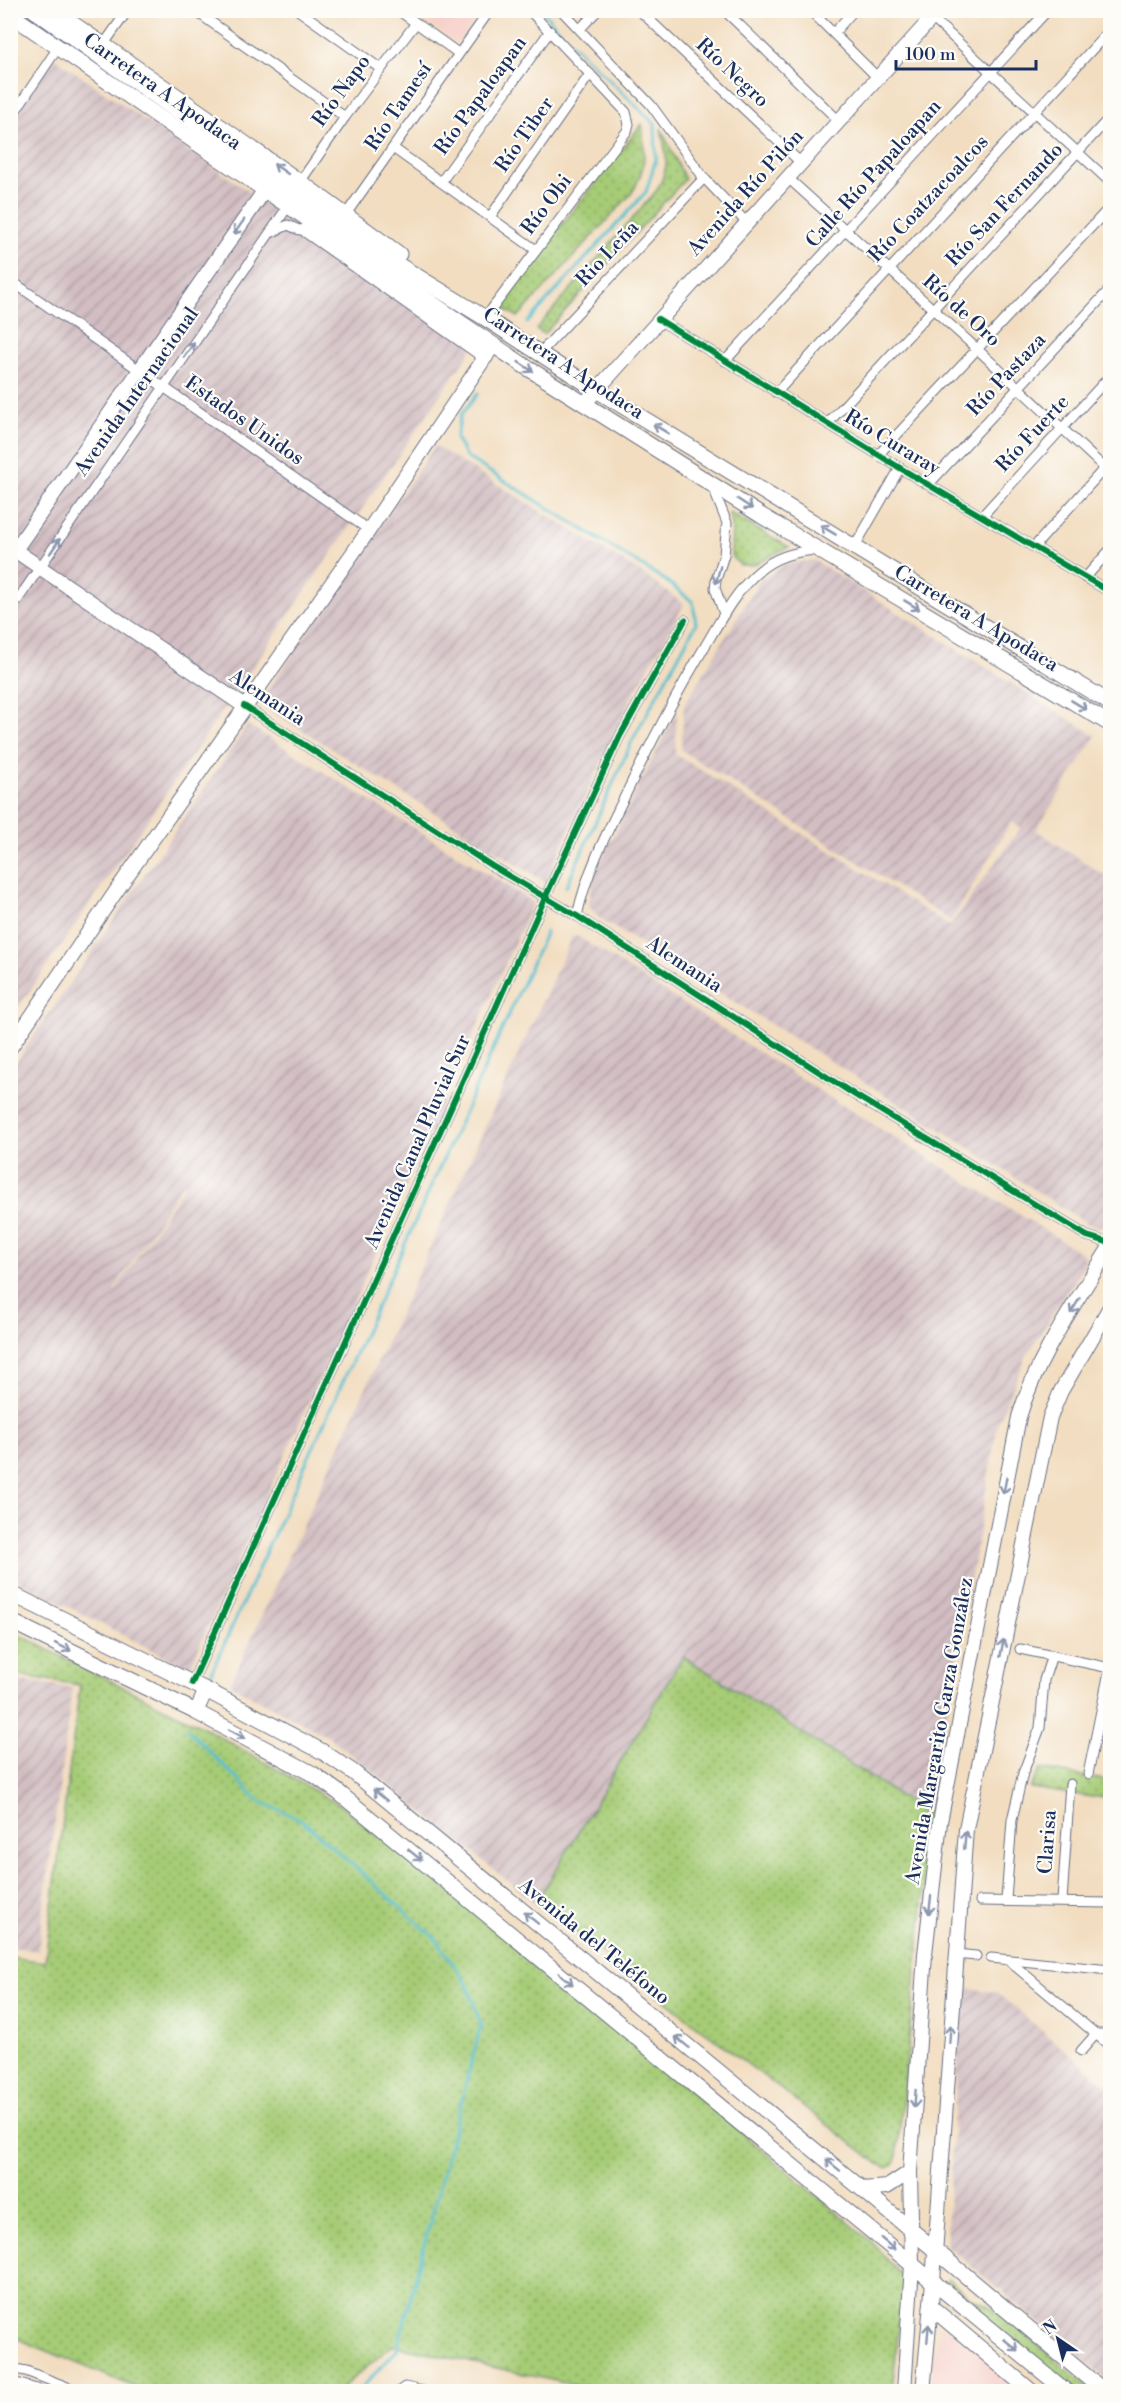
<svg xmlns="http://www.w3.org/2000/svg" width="1121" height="2402" viewBox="0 0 1121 2402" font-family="'Libre Bodoni',serif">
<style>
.built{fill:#f7d0ca}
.industrial{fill:url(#industrial-furrows);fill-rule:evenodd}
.grass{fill:url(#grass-dots);stroke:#607e6a;stroke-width:1.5}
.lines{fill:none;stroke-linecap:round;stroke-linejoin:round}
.stream{stroke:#54becf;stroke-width:3}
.minor-casing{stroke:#666c80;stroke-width:11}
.secondary-casing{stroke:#666c80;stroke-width:16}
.primary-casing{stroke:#666c80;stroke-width:17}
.minor{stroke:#fff;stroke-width:9}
.secondary{stroke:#fff;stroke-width:14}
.primary{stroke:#fff;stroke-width:15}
.cycleway-casing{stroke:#fdfcf7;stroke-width:10}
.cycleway{stroke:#00873e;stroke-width:6}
.oneway{stroke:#8d97ae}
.labels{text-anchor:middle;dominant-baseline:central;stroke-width:4.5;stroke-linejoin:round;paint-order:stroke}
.street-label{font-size:20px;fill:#1b2f5e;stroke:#fdfcf7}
</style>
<defs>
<pattern id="industrial-furrows" width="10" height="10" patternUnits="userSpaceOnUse" patternTransform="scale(1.5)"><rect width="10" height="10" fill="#d2bec2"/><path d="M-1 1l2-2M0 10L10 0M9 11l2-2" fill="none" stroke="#aa9ba1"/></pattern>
<pattern id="grass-dots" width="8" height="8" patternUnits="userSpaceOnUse" patternTransform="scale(1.5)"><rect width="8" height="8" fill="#a6cc76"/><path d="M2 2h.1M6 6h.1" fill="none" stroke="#86a664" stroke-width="1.8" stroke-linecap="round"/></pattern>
</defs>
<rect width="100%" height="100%" fill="#fdfcf7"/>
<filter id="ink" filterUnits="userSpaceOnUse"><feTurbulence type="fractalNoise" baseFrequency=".0167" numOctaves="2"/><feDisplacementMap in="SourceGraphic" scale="12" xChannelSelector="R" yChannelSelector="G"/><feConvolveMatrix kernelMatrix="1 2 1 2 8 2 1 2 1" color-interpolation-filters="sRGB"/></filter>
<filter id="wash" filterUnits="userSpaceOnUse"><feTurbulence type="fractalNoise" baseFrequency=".008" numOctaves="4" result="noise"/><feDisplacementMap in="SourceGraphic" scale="24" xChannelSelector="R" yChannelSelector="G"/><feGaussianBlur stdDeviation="1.35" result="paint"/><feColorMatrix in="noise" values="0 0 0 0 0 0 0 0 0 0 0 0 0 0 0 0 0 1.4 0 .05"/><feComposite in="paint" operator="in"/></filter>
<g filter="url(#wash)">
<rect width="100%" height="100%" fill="#f2ddc0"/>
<!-- built -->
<g class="built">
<path d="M411,11H480L458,44Z"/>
<path d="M940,2323L1024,2392H930Z"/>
</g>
<!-- industrial -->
<g class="industrial">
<path d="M53,57L474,346L11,1018L10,124Z"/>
<path d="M435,446L646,576L684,604L630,700L545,882L259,703Z"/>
<path d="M814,560L1096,736L1036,830L1110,879V1216L1101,1227L1088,1224L929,1122L599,918L589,905L593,876L677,711L675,754L950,926L1021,827L1011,822L951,921L681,750L684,705L761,579L786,564Z"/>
<path d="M248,725L533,902L189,1669L11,1577V1069ZM183,1183L185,1185L115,1291L114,1290Z"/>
<path d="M577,936L837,1102L1083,1254L1086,1262L1027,1355L998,1422L944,1730L932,1817L684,1656L535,1903L332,1739L230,1685L572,937Z"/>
<path d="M11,1679L72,1688L38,1951L11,1947Z"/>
<path d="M962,1987L996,1992L1110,2088V2382L946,2245Z"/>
</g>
<!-- grass -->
<g class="grass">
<path d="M642,124C645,153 647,169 631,194L518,317L498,305Z"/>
<path d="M661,128L685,179L544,334L536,329L657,190C671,164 666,156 661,128Z"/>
<path d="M729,513L789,547L753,565H740L731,556L732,526Z"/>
<path d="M11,1631L203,1727L340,1805L528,1953L872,2242L904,2279L892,2391H601L393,2345L338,2391H144L11,2336L10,1957L45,1962L80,1685L11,1674Z"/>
<path d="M683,1656L932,1817L897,2156L893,2165L888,2168L879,2164L536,1903Z"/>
<path d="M1040,1769L1110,1781V1796L1092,1797L1030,1788Z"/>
<path d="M948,2279L969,2297L993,2308L1093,2391H1075L944,2284Z"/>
</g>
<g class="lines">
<!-- stream -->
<g class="stream">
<path d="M527,323L646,192L656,159L655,124L565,37L542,10"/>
<path d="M478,393L461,415L456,438L466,457L665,580L693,602L696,624L633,739L566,887"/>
<path d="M208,1680L546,932"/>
<path d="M187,1729L259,1801L302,1820L436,1939L467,1984L481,2025L397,2350L358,2392"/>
</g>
</g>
</g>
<g filter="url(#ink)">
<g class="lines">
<!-- minor casing -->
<g class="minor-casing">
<g id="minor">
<path d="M194,10L345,117"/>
<path d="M298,10L381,69"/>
<path d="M398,10L458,53"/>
<path d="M561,10L651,105L704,178L746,222"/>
<path d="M639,10L800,162"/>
<path d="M724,10L838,120"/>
<path d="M810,10L877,77"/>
<path d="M932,18L1110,182"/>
<path d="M580,29L598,10"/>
<path d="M834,33L854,10"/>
<path d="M104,44L128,10"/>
<path d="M10,119L59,46"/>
<path d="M393,148L536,250"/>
<path d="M787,177L976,348L1110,473"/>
<path d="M300,182L345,117L416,23"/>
<path d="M441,182L550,31"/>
<path d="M344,217L490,10"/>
<path d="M490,217L590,74"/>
<path d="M273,232L288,225L299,230L306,229"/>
<path d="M10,280L369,530"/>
<path d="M485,318L627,131L629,124L626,112L529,10"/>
<path d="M658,319L900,468L1110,592"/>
<path d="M539,354L704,178"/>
<path d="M725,361L1048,10"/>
<path d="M776,393L1110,30"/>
<path d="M828,423L1110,117"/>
<path d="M879,454L1110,207"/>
<path d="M929,484L1110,289"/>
<path d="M713,488L727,523L724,555L716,580L715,588L724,614"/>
<path d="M982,516L1110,376"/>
<path d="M855,546L900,468"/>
<path d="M1034,547L1110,462"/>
<path d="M1085,578L1110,550"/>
<path d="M10,611L291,202"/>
<path d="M244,706L492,866L577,916L855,1095L1087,1236L1110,1243"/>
<path d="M577,916C586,874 605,836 624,798C648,748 673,700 701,653C718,625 734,592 759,571C776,556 796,551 818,550"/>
<path d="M1020,1649L1110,1668"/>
<path d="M192,1683L545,898L620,736L685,620"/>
<path d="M1088,1774L1110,1667"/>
<path d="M1006,1900L1012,1820L1023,1773L1040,1728L1044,1680L1052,1655"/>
<path d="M980,1901L1110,1903"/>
<path d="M1062,1901L1070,1784"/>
<path d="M956,1954L976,1956"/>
<path d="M991,1958L1110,1970"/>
<path d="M1008,1960L1110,2046"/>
<path d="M1081,2051L1096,2034H1110"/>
<path d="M10,2368L26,2371L80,2392"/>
<path d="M10,2381L46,2392"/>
<path d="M398,2392L405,2387L428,2392"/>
</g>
</g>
<!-- secondary casing -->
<g class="secondary-casing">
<g id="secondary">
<path d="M584,404L939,10"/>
<path d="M10,547L244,706"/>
<path d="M15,550L271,181"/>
<path d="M10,1048L119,887L369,530L492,347"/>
<path d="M196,1712L206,1690"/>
<path d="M862,2189L887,2187L910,2172"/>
<path d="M904,2392L912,2264L910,2172L925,1954L940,1822L1019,1417C1037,1356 1077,1301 1110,1247"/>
<path d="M923,2392L933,2281L966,1829L1050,1417L1061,1391L1110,1307"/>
</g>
</g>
<!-- primary casing -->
<g class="primary-casing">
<g id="primary">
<path d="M34,10L366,245L485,318L595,389L1110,703"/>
<path d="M53,10L300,182L399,254"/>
<path d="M10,14L265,190L523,365L762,516L1110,724"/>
<path d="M307,230L486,356"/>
<path d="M10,1593L206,1690L323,1752L353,1772L862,2189L1105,2392"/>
<path d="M10,1621L196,1712L313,1774L338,1792L1067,2392"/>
<path d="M931,2307L1032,2392"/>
</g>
</g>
<!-- minor -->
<use href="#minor" class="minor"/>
<!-- secondary -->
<use href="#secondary" class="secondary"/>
<!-- primary -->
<use href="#primary" class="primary"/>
<!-- cycleway casing -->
<g class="cycleway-casing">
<g id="cycleway">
<path d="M658,319L900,468L1110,592"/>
<path d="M244,706L492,866L577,916L855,1095L1087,1236L1110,1243"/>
<path d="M192,1683L545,898L620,736L685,620"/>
</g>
</g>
<!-- cycleway -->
<use href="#cycleway" class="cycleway"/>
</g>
<!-- one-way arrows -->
<defs><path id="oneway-shaft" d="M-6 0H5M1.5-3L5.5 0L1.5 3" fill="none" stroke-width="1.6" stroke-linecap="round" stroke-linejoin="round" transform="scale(1.5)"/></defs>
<g class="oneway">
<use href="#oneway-shaft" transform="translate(281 169) rotate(-145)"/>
<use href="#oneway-shaft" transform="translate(239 227) rotate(125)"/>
<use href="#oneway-shaft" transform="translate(189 350) rotate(-55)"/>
<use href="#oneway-shaft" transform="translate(526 367) rotate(33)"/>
<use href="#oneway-shaft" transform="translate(661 429) rotate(-149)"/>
<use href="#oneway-shaft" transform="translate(745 504) rotate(33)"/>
<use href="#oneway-shaft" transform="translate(828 530) rotate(-149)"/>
<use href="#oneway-shaft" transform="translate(55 546) rotate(-56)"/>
<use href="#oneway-shaft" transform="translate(718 575) rotate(105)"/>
<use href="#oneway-shaft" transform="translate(912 605) rotate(31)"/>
<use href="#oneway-shaft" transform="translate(1079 705) rotate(31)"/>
<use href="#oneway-shaft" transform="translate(1075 1306) rotate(121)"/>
<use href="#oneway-shaft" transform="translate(1005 1485) rotate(101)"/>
<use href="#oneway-shaft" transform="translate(63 1647) rotate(26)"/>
<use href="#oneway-shaft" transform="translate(1002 1648) rotate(-79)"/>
<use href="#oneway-shaft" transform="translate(237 1734) rotate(28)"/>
<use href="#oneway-shaft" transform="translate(380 1795) rotate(-141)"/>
<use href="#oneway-shaft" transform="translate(965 1840) rotate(-85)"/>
<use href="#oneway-shaft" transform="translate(415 1855) rotate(39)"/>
<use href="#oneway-shaft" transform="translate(930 1905) rotate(97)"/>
<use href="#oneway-shaft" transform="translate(531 1918) rotate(-141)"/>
<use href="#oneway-shaft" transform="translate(566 1979) rotate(39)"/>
<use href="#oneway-shaft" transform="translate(950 2034) rotate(-86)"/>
<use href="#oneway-shaft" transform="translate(682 2042) rotate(-141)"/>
<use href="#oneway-shaft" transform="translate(915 2099) rotate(94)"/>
<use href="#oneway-shaft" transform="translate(833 2165) rotate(-141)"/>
<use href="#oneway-shaft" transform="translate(888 2244) rotate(40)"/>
<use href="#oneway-shaft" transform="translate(928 2333) rotate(-85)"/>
<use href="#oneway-shaft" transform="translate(1011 2345) rotate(40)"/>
</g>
</g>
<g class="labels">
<!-- street labels -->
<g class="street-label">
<text transform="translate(732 73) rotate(43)">Río Negro</text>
<text transform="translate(342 91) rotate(-54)">Río Napo</text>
<text transform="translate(162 92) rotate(35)">Carretera A Apodaca</text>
<text transform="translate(481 96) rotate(-54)">Río Papaloapan</text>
<text transform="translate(399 107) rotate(-56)">Río Tamesí</text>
<text transform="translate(525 135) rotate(-55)">Río Tiber</text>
<text transform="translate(874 174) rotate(-48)">Calle Río Papaloapan</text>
<text transform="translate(746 193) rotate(-48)">Avenida Río Pilón</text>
<text transform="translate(929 199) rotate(-47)">Río Coatzacoalcos</text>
<text transform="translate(547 205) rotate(-53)">Río Obi</text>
<text transform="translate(1005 205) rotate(-47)">Río San Fernando</text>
<text transform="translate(608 254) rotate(-47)">Rio Leña</text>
<text transform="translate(961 311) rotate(42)">Río de Oro</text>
<text transform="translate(563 364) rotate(33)">Carretera A Apodaca</text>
<text transform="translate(1007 375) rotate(-47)">Río Pastaza</text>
<text transform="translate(137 392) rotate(-55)">Avenida Internacional</text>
<text transform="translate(244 421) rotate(35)">Estados Unidos</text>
<text transform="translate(1033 434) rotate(-47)">Río Fuerte</text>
<text transform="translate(892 443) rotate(31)">Río Curaray</text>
<text transform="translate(976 619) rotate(31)">Carretera A Apodaca</text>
<text transform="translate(267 698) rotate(33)">Alemania</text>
<text transform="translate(684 965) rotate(33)">Alemania</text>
<text transform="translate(418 1142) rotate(-66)">Avenida Canal Pluvial Sur</text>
<text transform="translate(940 1731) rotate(-80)">Avenida Margarito Garza González</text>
<text transform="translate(1048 1842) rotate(-86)">Clarisa</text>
<text transform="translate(594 1942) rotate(39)">Avenida del Teléfono</text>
</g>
</g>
<!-- margin -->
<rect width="1121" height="2402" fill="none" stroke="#fdfcf7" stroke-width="36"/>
<!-- north arrow -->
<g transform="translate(1058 2339) rotate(325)" stroke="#fdfcf7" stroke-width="4.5" paint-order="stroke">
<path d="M0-4.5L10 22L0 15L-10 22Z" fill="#1b2f5e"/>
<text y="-9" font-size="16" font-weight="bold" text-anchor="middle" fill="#1b2f5e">N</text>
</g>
<!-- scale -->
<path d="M896 60v9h140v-9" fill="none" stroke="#1b2f5e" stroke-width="3"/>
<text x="905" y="60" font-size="18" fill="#1b2f5e" stroke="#fdfcf7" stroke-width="4.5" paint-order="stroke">100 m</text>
</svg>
